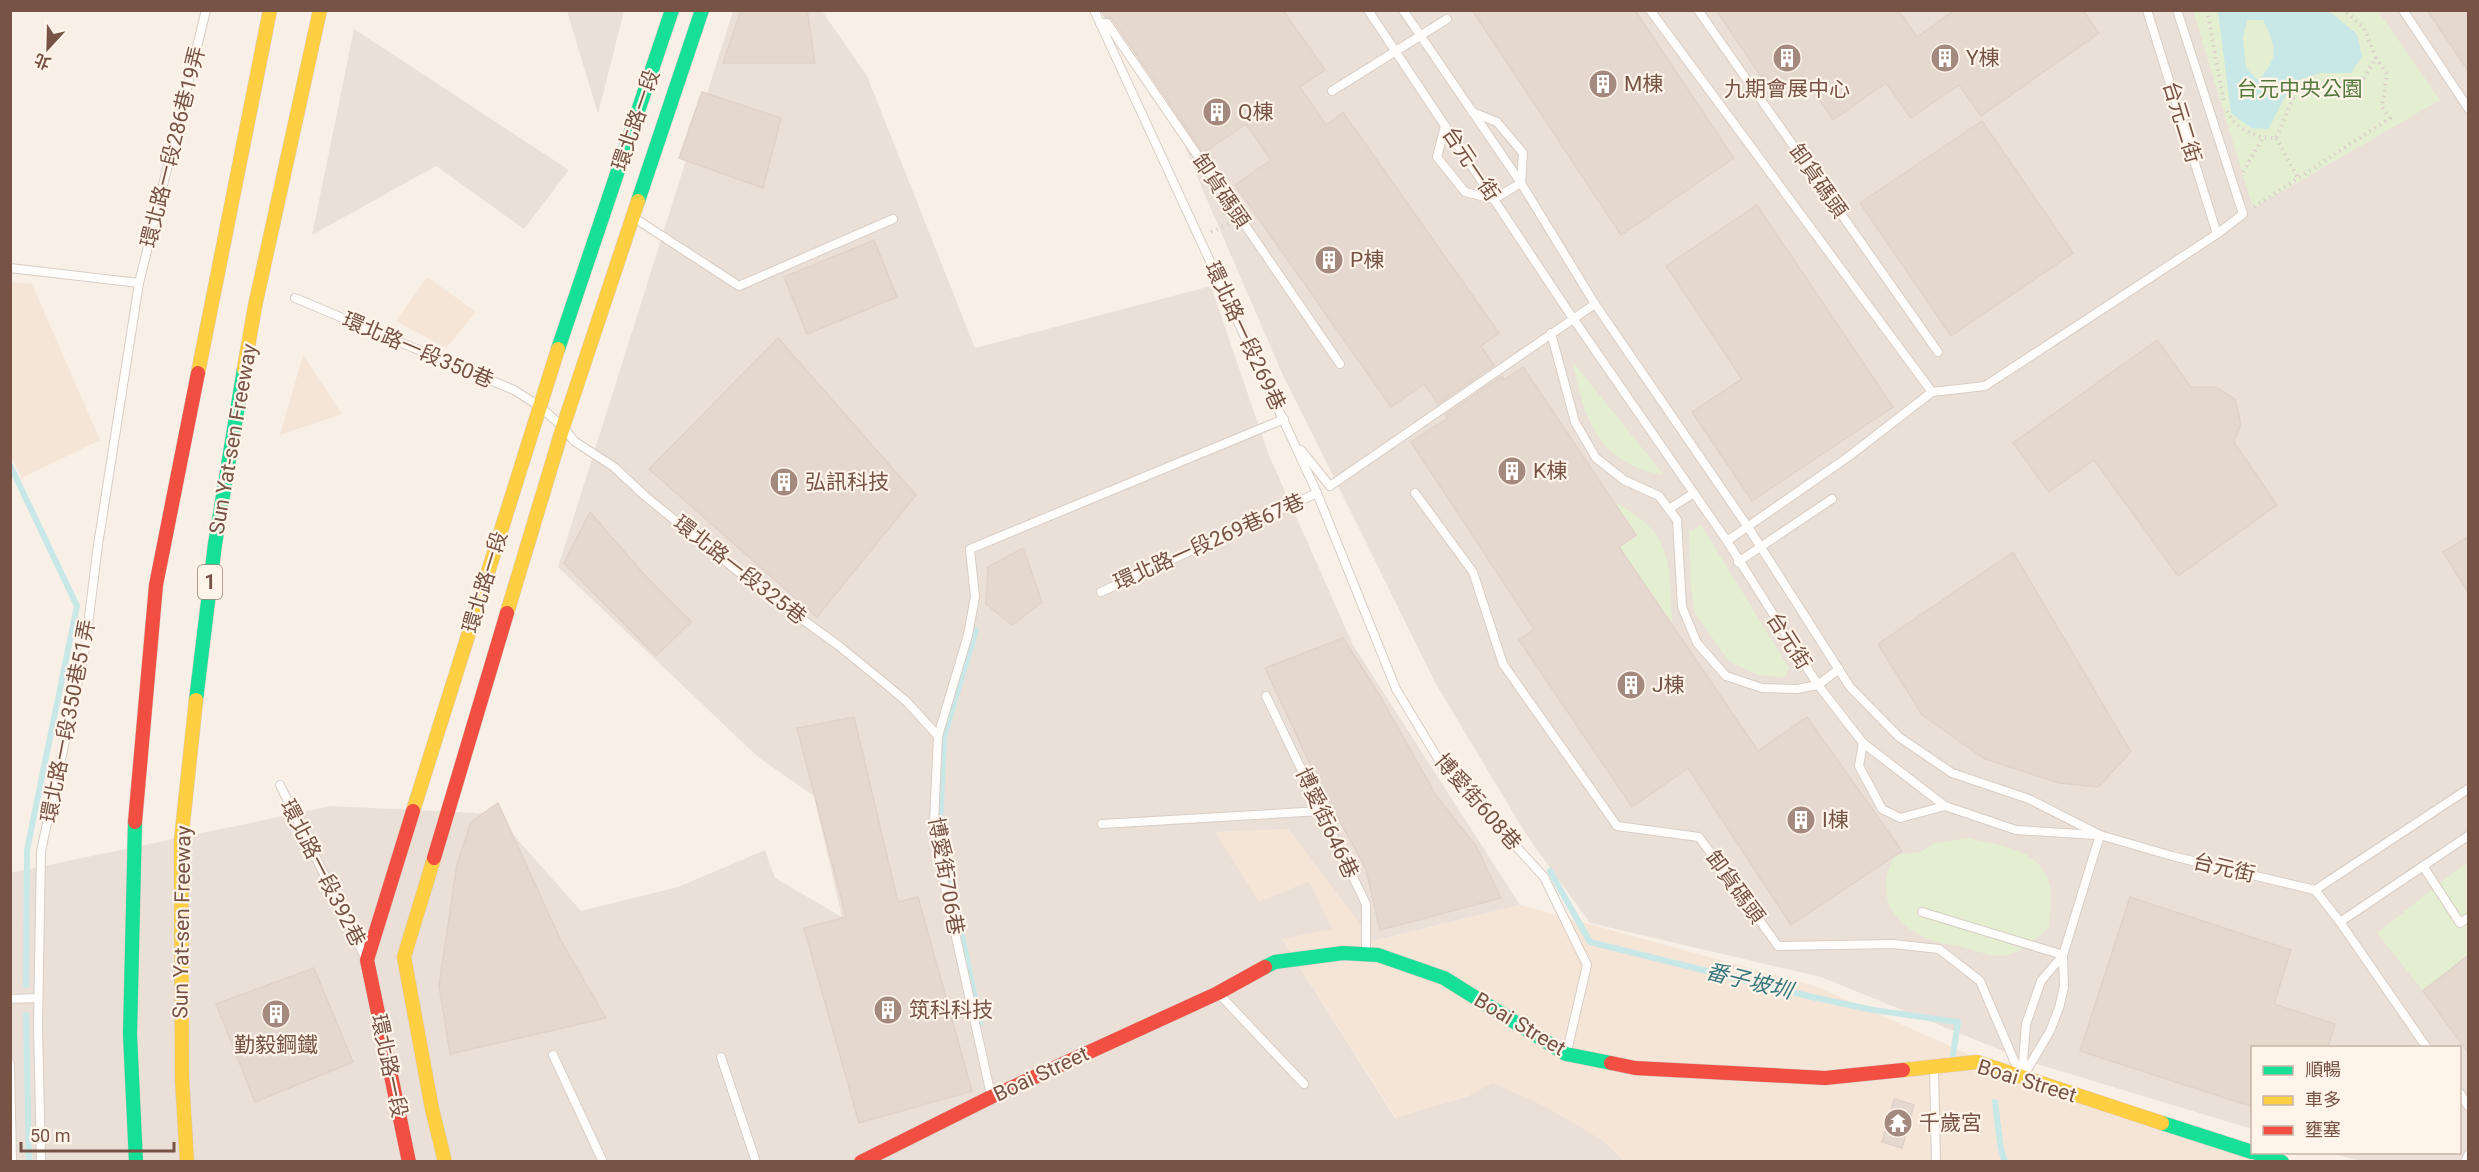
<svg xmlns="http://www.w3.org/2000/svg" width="2479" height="1172" viewBox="0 0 2479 1172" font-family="Roboto,'Noto Sans TC',sans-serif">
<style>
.residential{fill:#f4e5d6}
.industrial{fill:#eae0d8}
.green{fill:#e4eed0}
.water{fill:#c8e8e8;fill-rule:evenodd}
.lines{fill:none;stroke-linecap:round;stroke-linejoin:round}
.stream{stroke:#c8e8e8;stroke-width:6}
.building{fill:#e4d8cf;stroke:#e1d2c9;stroke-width:1.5}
.lane-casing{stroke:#d9cdc5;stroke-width:10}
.fast-casing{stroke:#d8cbc3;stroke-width:15}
.slow-casing{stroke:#d8cbc3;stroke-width:15}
.jam-casing{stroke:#d8cbc3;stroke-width:15}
.path{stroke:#dad0ca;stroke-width:4;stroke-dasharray:1.5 4.5;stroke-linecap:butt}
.lane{stroke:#fefdfb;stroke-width:8}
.fast{stroke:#16e098;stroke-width:14}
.slow{stroke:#ffcf43;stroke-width:14}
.jam{stroke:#f24e42;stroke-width:14}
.labels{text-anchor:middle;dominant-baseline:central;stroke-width:4.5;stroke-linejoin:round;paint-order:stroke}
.shield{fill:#fff4e9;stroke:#a08377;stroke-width:1.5}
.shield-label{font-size:20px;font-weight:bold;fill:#775346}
.poi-label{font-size:21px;fill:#775346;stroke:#fff4e9;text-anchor:start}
.park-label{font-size:21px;fill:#51783a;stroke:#fff4e9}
.street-label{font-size:21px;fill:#775346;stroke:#fff4e9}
.water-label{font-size:22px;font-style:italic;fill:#38787e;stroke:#fff4e9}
</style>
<rect width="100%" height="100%" fill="#f8f0e7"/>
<!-- residential -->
<g class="residential">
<path d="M427,277L476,312L446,348L396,321Z"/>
<path d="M11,282L32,284L100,440L22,478L11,456Z"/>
<path d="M303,355L342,414L280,435Z"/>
<path d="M1288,829L1374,941L1520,905L1815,986L2022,1078L2267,1161H1608L1483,1091L1396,1118L1214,832Z"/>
</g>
<!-- industrial -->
<g class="industrial">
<path d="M567,11H624L598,114Z"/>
<path d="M733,11H822L867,76L975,348L1211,286L1268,453L1353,645L1520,905L1373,941L1288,829L1215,832L1259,902L1309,881L1332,929L1282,939L1395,1118L1468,1096L1493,1083L1546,1107L1602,1140L1624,1161H11L10,873L331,806L495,814L581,911L678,887L765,850L775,878L842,917L814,796L758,757L558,567Z"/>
<path d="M1130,11H2468V1161H2360L2331,1153L2460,1152V1048H2252V1129L2030,1062L1821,977L1590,923L1527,836L1436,684L1282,373L1204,193Z"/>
<path d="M354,29L569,170L524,229L436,166L312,235Z"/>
</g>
<!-- green -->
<g class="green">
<path d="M2193,11H2378L2440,100L2253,208Z"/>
<path d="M1572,361L1664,475C1596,463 1586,421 1572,361Z"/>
<path d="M1613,501C1678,536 1667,562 1673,627L1619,546Z"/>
<path d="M1701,525L1789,668L1784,677L1758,675L1730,662L1695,614L1691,586L1689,532Z"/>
<path d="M1967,838C1995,844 2037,848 2048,880C2053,894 2050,913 2049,927C2037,938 2026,949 2011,954C1995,959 1981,952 1966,948C1956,945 1944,944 1934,941C1893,926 1873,896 1895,855L1921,852L1935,843Z"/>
<path d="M2468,861V955L2423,991L2377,933Z"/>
</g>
<!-- water -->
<path class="water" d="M2218,11H2329L2357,34L2362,56L2351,73H2320L2293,82L2268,129L2251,128L2231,113ZM2247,20H2263C2276,46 2280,58 2258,80L2246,68L2243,38Z"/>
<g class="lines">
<!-- stream -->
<g class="stream">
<path d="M10,465L77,606L27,850L26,985"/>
<path d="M976,630L944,737L940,827L980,1023"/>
<path d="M1550,871L1590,942L1812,997L1873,1010L1958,1022L1953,1055"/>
<path d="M26,1015L29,1162"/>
<path d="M1995,1102L2001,1149L2005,1162"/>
<path d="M892,1161L893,1162"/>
</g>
</g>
<!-- building -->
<g class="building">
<path d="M741,10H807L815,63H723Z"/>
<path d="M1101,10H1283L1325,70L1300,87L1326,125L1343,112L1499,333L1481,346L1494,365L1438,404L1424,384L1391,407L1235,185L1271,160L1246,124L1203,153L1112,19L1105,17Z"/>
<path d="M1472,10H1635L1734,158L1621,235Z"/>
<path d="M1716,10H1898L1917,37L1955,10H2083L2099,33L1981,116L1959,85L1911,118L1886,83L1833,120L1802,75L1773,94Z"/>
<path d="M2427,10H2469V72Z"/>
<path d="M702,92L781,118L763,188L679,158Z"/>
<path d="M1982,121L2073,253L1951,336L1860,203Z"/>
<path d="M1757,205L1893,407L1752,501L1692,412L1742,379L1666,266Z"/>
<path d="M874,240L897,297L807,334L784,277Z"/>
<path d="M778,338L916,495L817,617L649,469Z"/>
<path d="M2157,340L2191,387H2216L2235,399L2241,424L2234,442L2277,505L2178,576L2094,460L2049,492L2013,443Z"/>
<path d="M1523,367L1636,535L1619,547L1758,751L1807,717L1902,851L1791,925L1688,768L1632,807L1519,640L1534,629L1411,442L1448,418L1445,415L1502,376L1504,380Z"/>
<path d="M590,512L643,573L691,622L656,656L564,563Z"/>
<path d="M2469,536V594L2443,552Z"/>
<path d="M1023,548L1042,602L1012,625L986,604L988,567Z"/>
<path d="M2013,552L2131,752L2098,787L2059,783L1985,759L1922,715L1878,644Z"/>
<path d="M1343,638L1377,691L1437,797L1476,846L1501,898L1380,930L1366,869L1319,783L1265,668Z"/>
<path d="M854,717L898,902L918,897L972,1091L859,1123L804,928L846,917L797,728Z"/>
<path d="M498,803L561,941L606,1018L450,1054L439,985L457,865L471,822Z"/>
<path d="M2130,897L2291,950L2274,1004L2335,1024L2328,1047H2253V1107L2080,1051Z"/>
<path d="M2469,955V1054L2423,991Z"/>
<path d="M314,968L353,1062L255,1102L216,1004Z"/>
<path d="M1894,1099L1914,1105L1902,1148L1882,1142Z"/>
</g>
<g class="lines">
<!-- lane casing -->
<g class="lane-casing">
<g id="lane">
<path d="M1094,10L1317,493L1396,689L1443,767L1544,877L1587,965L1567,1051"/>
<path d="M1368,10L1568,311L1727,541L1818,685L1863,743L1945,806L2016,830L2096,835"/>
<path d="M1403,10L1521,183L1595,304L1748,527L1850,687L1899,737L1952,773L2029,799L2100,835L2172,856L2315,890L2340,922L2427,1048"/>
<path d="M1650,10L1932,392"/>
<path d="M1698,10L1938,352"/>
<path d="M2147,10L2217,234"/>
<path d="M2403,10L2468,108"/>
<path d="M1100,23H1107L1340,364"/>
<path d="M1332,91L1447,19"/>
<path d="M1445,126L1437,157L1465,192L1494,199L1521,183L1523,153L1497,122L1472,112"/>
<path d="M636,219L739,286L893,219"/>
<path d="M10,268L139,283"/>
<path d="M295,298L514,390L539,406L563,427L574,441L614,467L645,496L751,582L839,646L882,681L907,702L938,736"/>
<path d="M1551,333L1575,422L1596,458L1624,480L1659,496L1677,520L1682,607L1697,643L1726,676L1762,688L1797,689L1818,685L1839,669"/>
<path d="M1301,450L1330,486L1595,304"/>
<path d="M1415,493L1473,572L1503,664L1617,826L1699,837L1778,946L1893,944L1939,949L1980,981L2019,1072"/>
<path d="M1669,509L1694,493"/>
<path d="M1727,541L1848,457L1932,392L1985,386L2217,234L2243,214L2177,10"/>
<path d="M1738,562L1832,499"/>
<path d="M1101,592L1317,493"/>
<path d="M1266,696L1366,904V951"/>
<path d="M1863,743L1859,766L1882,809L1900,818L1945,806"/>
<path d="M280,785L364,955"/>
<path d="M1102,824L1321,811"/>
<path d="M2423,866L2460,923L2468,918"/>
<path d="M2315,890L2468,789"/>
<path d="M1922,912L2063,955"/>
<path d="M2340,922L2468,836"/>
<path d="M1220,995L1304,1084"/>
<path d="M10,999L38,998"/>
<path d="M553,1055L603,1162"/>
<path d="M721,1057L756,1162"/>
<path d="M10,1064L12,1162"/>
<path d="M1934,1067L1936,1162"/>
<path d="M2022,1075L2026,1024L2041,981L2063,955"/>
<path d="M2024,1075L2050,1031L2059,1008L2064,987L2063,955L2100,835"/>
<path d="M2460,1093L2468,1106"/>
<path d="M991,1095L938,856L934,822L938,736L968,635L975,597L970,549L1284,419"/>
<path d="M41,1162L38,1025L41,851L85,649L98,545L139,283L206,10"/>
<path d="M2465,1162L2468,1155"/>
</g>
</g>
<!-- fast casing -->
<g class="fast-casing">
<g id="fast">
<path d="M638,201L702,10"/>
<path d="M558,349L672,10"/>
<path d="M196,700L215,544L244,369"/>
<path d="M135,822L130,1035L136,1162"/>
<path d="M1265,967L1275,962L1343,953L1378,955L1444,978L1566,1054L1611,1063"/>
<path d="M2162,1123L2252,1152"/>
<path d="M2254,1152L2282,1162"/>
</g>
</g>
<!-- slow casing -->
<g class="slow-casing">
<g id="slow">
<path d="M244,369L255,306L320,10"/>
<path d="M198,373L270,10"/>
<path d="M507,613L563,427L638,201"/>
<path d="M413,811L558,349"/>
<path d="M434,858L404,957L432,1109L445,1162"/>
<path d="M1903,1070L1977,1062L2162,1123"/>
<path d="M187,1162L182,1079L181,841L196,700"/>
</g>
</g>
<!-- jam casing -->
<g class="jam-casing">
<g id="jam">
<path d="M135,822L156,585L198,373"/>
<path d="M434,858L507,613"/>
<path d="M1611,1063L1635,1068L1825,1078L1903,1070"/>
<path d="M409,1162L367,960L413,811"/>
<path d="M861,1162L991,1097L1218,993L1265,967"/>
</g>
</g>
<!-- path -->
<g class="path">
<path d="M2207,10L2224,104"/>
<path d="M2227,111C2235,129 2257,139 2276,138L2296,92L2320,83L2362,81L2376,58L2364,28L2344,10"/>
<path d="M2276,138L2298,178"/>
<path d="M2243,172L2262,139"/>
<path d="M2254,207L2390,118L2382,107L2387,74L2376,58"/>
<path d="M1211,232L1229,224"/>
</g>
<!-- lane -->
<use href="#lane" class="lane"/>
<!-- fast -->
<use href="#fast" class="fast"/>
<!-- slow -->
<use href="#slow" class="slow"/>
<!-- jam -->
<use href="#jam" class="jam"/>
</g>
<!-- icons -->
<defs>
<g id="building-disc" transform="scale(1.5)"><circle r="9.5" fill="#a48a7e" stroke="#fff4e9"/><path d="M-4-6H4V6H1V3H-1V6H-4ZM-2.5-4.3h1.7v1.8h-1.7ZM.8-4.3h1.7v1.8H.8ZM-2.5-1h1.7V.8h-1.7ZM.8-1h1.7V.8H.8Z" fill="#fff"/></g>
<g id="temple-disc" transform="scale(1.5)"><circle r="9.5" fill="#a48a7e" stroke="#fff4e9"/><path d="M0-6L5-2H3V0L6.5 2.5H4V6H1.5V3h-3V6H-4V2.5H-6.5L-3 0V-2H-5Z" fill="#fff"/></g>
</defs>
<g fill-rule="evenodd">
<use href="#building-disc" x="1787" y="58"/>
<use href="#building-disc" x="1945" y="58"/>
<use href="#building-disc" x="1603" y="84"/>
<use href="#building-disc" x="1217" y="112"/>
<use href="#building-disc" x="1329" y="260"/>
<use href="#building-disc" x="1512" y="471"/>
<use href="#building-disc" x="784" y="482"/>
<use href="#building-disc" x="1631" y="685"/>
<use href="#building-disc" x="1801" y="820"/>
<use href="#building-disc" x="888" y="1010"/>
<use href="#building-disc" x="276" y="1014"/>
<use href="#temple-disc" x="1898" y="1123"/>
</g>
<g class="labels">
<!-- shield labels -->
<rect class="shield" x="198" y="565" width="24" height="34" rx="4.5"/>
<g class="shield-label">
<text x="210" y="582">1</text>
</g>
<!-- poi labels -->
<g class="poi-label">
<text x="1966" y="58">Y棟</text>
<text x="1624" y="84">M棟</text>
<text x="1787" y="89" text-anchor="middle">九期會展中心</text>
<text x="1238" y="112">Q棟</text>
<text x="1350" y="260">P棟</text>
<text x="1533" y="471">K棟</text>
<text x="805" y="482">弘訊科技</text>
<text x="1652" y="685">J棟</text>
<text x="1822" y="820">I棟</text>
<text x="909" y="1010">筑科科技</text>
<text x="276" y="1045" text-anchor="middle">勤毅鋼鐵</text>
<text x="1919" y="1123">千歲宮</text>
</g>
<!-- park labels -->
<g class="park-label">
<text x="2300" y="89">台元中央公園</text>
</g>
<!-- street labels -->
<g class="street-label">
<text transform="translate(636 120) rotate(-71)">環北路一段</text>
<text transform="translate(2182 122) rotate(73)">台元二街</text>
<text transform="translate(173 147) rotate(-76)">環北路一段286巷19弄</text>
<text transform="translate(1471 164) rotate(56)">台元一街</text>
<text transform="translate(1818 181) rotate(55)">卸貨碼頭</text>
<text transform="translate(1221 191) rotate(56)">卸貨碼頭</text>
<text transform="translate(1245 336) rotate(65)">環北路一段269巷</text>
<text transform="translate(418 350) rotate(23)">環北路一段350巷</text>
<text transform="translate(233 439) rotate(-80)">Sun Yat-sen Freeway</text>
<text transform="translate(1209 542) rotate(-24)">環北路一段269巷67巷</text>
<text transform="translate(740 570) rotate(38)">環北路一段325巷</text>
<text transform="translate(485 582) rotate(-73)">環北路一段</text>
<text transform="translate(1789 641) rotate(57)">台元街</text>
<text transform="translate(68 721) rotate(-79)">環北路一段350巷51弄</text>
<text transform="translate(1478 802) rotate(49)">博愛街608巷</text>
<text transform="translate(1327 823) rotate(65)">博愛街646巷</text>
<text transform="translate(2224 868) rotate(13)">台元街</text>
<text transform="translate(323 873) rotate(63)">環北路一段392巷</text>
<text transform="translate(946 876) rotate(80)">博愛街706巷</text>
<text transform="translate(1735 887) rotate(54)">卸貨碼頭</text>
<text transform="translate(182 922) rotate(-89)">Sun Yat-sen Freeway</text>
<text transform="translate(1520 1024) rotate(31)">Boai Street</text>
<text transform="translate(389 1066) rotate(78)">環北路一段</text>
<text transform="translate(1041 1074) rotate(-25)">Boai Street</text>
<text transform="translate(2027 1081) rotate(17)">Boai Street</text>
</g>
<!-- water labels -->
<g class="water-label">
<text transform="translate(1749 981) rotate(14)">番子坡圳</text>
</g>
</g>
<!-- border -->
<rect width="2479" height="1172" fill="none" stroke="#775346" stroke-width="24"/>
<!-- legend -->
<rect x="2251" y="1046" width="210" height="108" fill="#fff4e9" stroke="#c9b4a8" stroke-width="1.5"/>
<rect x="2263" y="1066" width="30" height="9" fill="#16e098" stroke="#c9b4a8" stroke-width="1.5"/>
<text x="2305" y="1076" font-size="18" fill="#775346">順暢</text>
<rect x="2263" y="1096" width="30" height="9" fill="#ffcf43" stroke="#c9b4a8" stroke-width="1.5"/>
<text x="2305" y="1106" font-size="18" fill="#775346">車多</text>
<rect x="2263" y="1126" width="30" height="9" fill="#f24e42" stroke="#c9b4a8" stroke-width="1.5"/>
<text x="2305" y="1136" font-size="18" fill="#775346">壅塞</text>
<!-- north arrow -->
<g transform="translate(48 48) rotate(202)" stroke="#fff4e9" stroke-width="4.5" paint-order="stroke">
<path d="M0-4.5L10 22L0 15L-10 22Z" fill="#775346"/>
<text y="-9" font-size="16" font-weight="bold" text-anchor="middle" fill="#775346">北</text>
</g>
<!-- scale -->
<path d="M21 1142v9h153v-9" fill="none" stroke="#775346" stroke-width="3"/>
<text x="30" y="1142" font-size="18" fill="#775346" stroke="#fff4e9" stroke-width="4.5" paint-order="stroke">50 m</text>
</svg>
